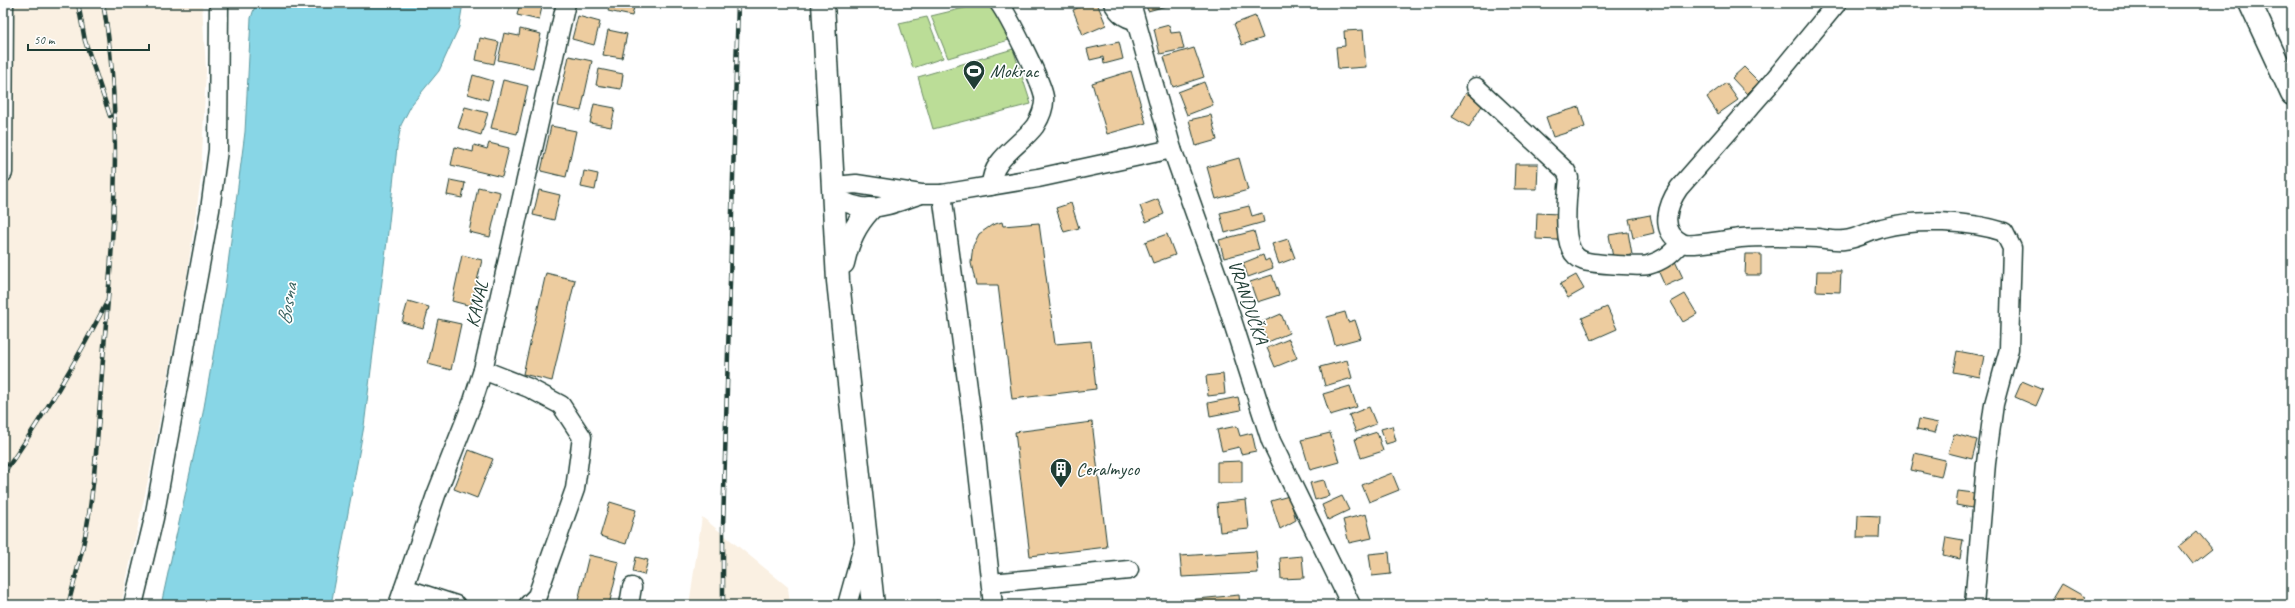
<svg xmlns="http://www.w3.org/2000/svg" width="2295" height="608" viewBox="0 0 2295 608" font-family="Caveat,sans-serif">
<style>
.built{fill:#faf0e2}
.green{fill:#bbdd97;stroke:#6d8d66}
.water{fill:#88d6e6;stroke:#5e999f}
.building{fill:#edcc9f;stroke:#1f3d34}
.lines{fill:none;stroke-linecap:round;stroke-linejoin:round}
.minor-casing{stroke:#1f3d34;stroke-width:21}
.major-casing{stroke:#1f3d34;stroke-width:25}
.highway-casing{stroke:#1f3d34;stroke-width:25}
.minor{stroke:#fff;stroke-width:18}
.major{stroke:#fff;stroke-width:22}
.highway{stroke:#fff;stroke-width:22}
.rail-casing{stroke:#1f3d34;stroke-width:4.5}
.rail{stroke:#fff;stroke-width:3;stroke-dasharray:9;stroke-linecap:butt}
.labels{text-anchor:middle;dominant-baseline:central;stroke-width:3.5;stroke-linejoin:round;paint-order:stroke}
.poi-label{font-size:19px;fill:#1f3d34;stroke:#fff;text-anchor:start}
.street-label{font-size:19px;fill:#1f3d34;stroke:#fff}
.water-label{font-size:20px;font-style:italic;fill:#396360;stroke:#fff}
</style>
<rect width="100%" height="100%" fill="#fff"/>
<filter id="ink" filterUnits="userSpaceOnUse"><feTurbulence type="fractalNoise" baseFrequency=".025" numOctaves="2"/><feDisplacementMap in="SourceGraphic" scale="8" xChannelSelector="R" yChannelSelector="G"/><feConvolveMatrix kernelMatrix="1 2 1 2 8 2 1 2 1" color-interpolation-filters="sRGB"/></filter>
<g filter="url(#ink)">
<!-- built -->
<g class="built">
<path d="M3,3H202L206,70L201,178L187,275L150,471L121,605H3Z"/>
<path d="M702,517L788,587L790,605H689Z"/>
</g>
<!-- green -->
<g class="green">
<path d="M985,3H992L1009,40L948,58L931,16Z"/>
<path d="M927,17L943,58L913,68L899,23Z"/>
<path d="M1013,49L1031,104L933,129L918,77Z"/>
</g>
<!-- water -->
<path class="water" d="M256,3H463L459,27L439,71L412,104L401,125L397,147L387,241L364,426L331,605H161L203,413L225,287L245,132L251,18Z"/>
<!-- building -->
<g class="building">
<path d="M520,3H543L539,20L517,15Z"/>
<path d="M610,3H635L632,16L608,11Z"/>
<path d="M1089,3H1097L1106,25L1083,35L1073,10Z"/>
<path d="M1145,3H1172L1173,4L1148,11Z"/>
<rect x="1432" y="3" width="23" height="1"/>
<path d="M578,16L600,22L594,45L572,39Z"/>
<path d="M1255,16L1263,38L1242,45L1234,24Z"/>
<path d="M1169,25L1171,33L1180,32L1184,49L1160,54L1154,29Z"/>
<path d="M520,29L541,34L533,68L498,60L504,33L519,36Z"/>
<path d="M608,30L627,34L622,58L603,55Z"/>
<path d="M1363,30L1366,67L1338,69L1336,47L1345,46L1344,31Z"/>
<path d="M480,38L499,42L494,64L476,60Z"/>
<path d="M1119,42L1123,59L1104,64L1103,57L1090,60L1087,49Z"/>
<path d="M1194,48L1204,77L1173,87L1164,57Z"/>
<path d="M569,56L592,61L581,111L558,106Z"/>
<path d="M1744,67L1759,82L1747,94L1732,78Z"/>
<path d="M599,69L623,74L621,89L596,85Z"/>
<path d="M1131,71L1146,123L1107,134L1092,83Z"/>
<path d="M473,75L493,81L488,100L468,94Z"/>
<path d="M503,80L528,86L517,134L491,128Z"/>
<path d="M1204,82L1213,105L1187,115L1178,92Z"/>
<path d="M1726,83L1738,100L1718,114L1707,97Z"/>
<path d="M1466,93L1483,104L1469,127L1452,117Z"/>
<path d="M594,104L615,108L611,127L590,123Z"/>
<path d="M465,107L488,113L481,135L458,128Z"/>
<path d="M1579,107L1585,127L1553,137L1546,117Z"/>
<path d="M1211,115L1217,140L1196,146L1189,120Z"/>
<path d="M551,126L576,131L566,177L541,171Z"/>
<path d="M489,143L509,148L502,177L451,165L455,147L473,152L474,145L487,149Z"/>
<path d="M1239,158L1248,190L1216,199L1207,167Z"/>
<path d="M1515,164H1538L1537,189H1514Z"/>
<path d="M584,171L598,174L595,190L581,187Z"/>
<path d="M450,180L465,183L462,198L447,195Z"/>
<path d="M478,187L500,192L490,237L469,232Z"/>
<path d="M539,190L560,195L554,220L533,215Z"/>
<path d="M1158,199L1164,214L1146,222L1140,206Z"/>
<path d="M1071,203L1079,228L1064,232L1056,208Z"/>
<path d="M1249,206L1252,216L1262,213L1264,222L1225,233L1220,213Z"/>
<path d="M1537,213L1559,214L1558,240L1536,239Z"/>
<path d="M1650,215L1654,233L1633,238L1629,219Z"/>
<path d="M1002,222L1003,226L1039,223L1055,344L1091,341L1096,389L1012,399L998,285H976L971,263L973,246L979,234L992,225Z"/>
<path d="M1254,231L1259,249L1224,258L1219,240Z"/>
<path d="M1628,232L1632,255L1613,258L1609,235Z"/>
<path d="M1167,234L1175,255L1153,263L1145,242Z"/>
<path d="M1288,239L1295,258L1279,264L1272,244Z"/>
<path d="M1746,254H1761V275H1745Z"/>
<path d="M462,255L482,260L471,306L452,301Z"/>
<path d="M1263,255L1265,261L1269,259L1273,268L1248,277L1243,263Z"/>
<path d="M1674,259L1683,278L1665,286L1657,268Z"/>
<path d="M1817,271H1841L1840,292L1816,291Z"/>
<path d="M546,273L575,280L552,381L523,374Z"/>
<path d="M1272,275L1279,295L1257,302L1250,282Z"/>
<path d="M1576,275L1584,289L1568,298L1560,284Z"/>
<path d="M1685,294L1697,314L1683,322L1671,302Z"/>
<path d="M408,301L429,307L423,328L402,322Z"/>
<path d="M1607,307L1617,329L1592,340L1582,318Z"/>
<path d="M1345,312L1348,322L1355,320L1361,338L1335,345L1327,317Z"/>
<path d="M1281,314L1289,333L1268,342L1260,323Z"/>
<path d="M438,319L461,324L451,370L428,364Z"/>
<path d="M1289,339L1297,358L1275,367L1267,348Z"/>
<path d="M1957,351L1984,356L1980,377L1953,372Z"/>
<path d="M1347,360L1352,378L1325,386L1320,367Z"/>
<path d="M1223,374L1225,394L1208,396L1206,376Z"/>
<path d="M2022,381L2043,390L2036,406L2015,397Z"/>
<path d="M1350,386L1357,407L1330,415L1323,394Z"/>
<path d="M1238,397L1241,410L1210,416L1208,403Z"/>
<path d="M1369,407L1376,424L1356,432L1349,415Z"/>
<path d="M1919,419L1938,423L1935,433L1917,429Z"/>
<path d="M1092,422L1107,547L1030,556L1015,432Z"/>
<path d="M1237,426L1240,436L1252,433L1256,451L1241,454L1239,447L1222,451L1217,430Z"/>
<path d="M1392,426L1396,441L1386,444L1381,429Z"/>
<path d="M1377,432L1383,451L1361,458L1355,439Z"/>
<path d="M1330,433L1339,462L1310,470L1301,440Z"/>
<path d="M1954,434L1977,440L1972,459L1948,453Z"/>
<path d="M469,450L493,459L477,498L454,489Z"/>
<path d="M1915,453L1945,460L1941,477L1911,470Z"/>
<path d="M1242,461V483H1217V462Z"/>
<path d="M1392,473L1399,490L1369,502L1362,485Z"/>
<path d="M1324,480L1329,496L1315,500L1310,483Z"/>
<path d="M1958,491L1974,493L1972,508L1956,505Z"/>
<path d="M1289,496L1296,520L1280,529L1271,501Z"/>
<path d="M1342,496L1349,510L1328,520L1322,505Z"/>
<path d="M1246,500L1249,529L1220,532L1217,503Z"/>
<path d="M610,502L636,510L626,544L600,536Z"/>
<path d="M1366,514L1372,538L1349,543L1343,520Z"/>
<path d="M1858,515L1880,516L1879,538H1857Z"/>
<path d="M2197,531L2212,549L2193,564L2179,546Z"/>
<path d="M1946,537L1963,540L1960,559L1943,555Z"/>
<path d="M1256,551L1258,573L1182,577L1180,556Z"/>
<path d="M1389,552L1391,574L1372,576L1369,554Z"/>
<path d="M589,555L619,562L609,605H577Z"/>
<path d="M1302,556L1304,578L1281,579L1280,558Z"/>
<path d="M636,557L648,560L644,575L633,572Z"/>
<path d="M2062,584L2085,597L2080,605L2050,604Z"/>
<path d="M1239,595L1240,605H1134Z"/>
<path d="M937,600L941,605H931Z"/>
<path d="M1315,600V605H1288V602Z"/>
</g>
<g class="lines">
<!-- minor casing -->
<g class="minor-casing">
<g id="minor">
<path d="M1113,3C1119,13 1124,18 1135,20"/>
<path d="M1131,3L1172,149L1224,295L1271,441L1351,605"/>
<path d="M1837,3L1772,82L1679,188C1668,204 1658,231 1682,243C1690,247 1729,239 1741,238C1767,236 1792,237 1817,238C1825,239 1836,241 1844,240C1857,239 1870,231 1882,228C1917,218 1970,221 2004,232L2012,248L2009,349L1994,404L1986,463L1974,605"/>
<path d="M1476,87L1566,171L1569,178C1567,196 1563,232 1571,249C1573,254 1578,259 1584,261C1594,264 1639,267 1648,265C1663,261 1671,254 1681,243"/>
<path d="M3,173L4,3"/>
<path d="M834,186L856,184L921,194H942L1038,178L1172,149"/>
<path d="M991,186C991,159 1020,146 1035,126C1040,118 1045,107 1044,97C1042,82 1008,15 999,3"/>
<path d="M942,194L972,418L993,605"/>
<path d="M834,197C869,216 884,206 919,195"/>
<path d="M483,370L529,388L561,405L582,437L575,489L537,596L528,605"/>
<path d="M991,583L1129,570"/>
<path d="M404,588L456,605"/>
<path d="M133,605L154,518L210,210L218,150L219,3"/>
<path d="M398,605L436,495L473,401L483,370L566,3"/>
<path d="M629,605L632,587"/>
<path d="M847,605L865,540"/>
</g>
</g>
<!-- major casing -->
<g class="major-casing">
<g id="major">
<path d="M823,3L838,281L873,605"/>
<path d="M843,263C848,241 855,225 870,209"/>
</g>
</g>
<!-- highway casing -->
<g class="highway-casing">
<path id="highway" d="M2250,3L2292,94"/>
</g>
<!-- minor -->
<use href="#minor" class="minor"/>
<!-- major -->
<use href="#major" class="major"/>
<!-- highway -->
<use href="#highway" class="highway"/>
<!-- rail casing -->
<g class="rail-casing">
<g id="rail">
<path d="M78,3L85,41L110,116"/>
<path d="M3,474C42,419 76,362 107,302"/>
<path d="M68,605C78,568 88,530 92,492C98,444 100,395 104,346C114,237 123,111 103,3"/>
<path d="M723,605V527L738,3"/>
</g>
</g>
<!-- rail -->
<use href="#rail" class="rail"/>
</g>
</g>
<!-- icons -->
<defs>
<g id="stadium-pin" transform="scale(1.15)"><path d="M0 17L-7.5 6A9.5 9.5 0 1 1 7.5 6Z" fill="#1f3d34" stroke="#fff"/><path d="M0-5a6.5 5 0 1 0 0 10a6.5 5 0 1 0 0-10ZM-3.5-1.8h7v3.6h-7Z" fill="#fff"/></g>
<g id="building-pin" transform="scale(1.15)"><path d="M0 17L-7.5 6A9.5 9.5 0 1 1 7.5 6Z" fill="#1f3d34" stroke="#fff"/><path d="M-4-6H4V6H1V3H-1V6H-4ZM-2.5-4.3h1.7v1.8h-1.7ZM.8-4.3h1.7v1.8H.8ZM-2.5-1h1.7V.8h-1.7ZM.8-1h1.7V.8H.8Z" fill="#fff"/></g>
</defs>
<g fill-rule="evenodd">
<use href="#stadium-pin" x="974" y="71"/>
<use href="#building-pin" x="1061" y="469"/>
</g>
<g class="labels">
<!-- poi labels -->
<g class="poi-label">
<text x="990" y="71">Mokrac</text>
<text x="1076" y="469">Ceralmyco</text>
</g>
<!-- street labels -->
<g class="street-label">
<text transform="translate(1248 302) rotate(71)">VRANDUČKA</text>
<text transform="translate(477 304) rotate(-77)">KANAL</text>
</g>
<!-- water labels -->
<g class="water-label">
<text transform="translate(287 304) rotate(-80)">Bosna</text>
</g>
</g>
<!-- margin -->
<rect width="2295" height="608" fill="none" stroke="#fff" stroke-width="16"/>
<rect x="8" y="8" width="2279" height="592" fill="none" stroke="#1f3d34" stroke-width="1.5" filter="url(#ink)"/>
<!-- scale -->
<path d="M28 44v6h121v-6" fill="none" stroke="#1f3d34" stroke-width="2"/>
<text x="34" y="44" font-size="12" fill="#1f3d34" stroke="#ffffff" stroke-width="3" paint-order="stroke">50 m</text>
</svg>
